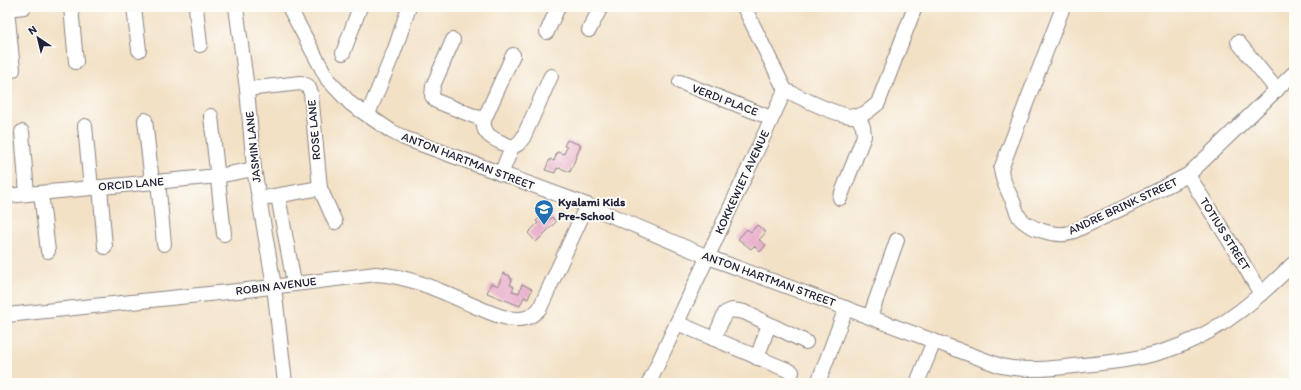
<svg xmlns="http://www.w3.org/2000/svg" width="1301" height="390" viewBox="0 0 1301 390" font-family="Itim,sans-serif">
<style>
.building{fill:url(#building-back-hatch)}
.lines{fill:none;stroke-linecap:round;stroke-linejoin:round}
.minor-casing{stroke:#8a8280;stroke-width:16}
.minor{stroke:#fff;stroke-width:14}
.labels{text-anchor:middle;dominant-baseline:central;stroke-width:4;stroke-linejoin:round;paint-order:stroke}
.street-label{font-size:12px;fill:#22223b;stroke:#fdfcf7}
.poi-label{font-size:12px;font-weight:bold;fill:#22223b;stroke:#fdfcf7;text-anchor:start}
</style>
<defs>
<pattern id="building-back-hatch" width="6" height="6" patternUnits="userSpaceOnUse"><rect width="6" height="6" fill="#eba9ca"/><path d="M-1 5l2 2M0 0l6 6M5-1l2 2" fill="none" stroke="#c991ae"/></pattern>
</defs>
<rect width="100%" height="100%" fill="#fdfcf7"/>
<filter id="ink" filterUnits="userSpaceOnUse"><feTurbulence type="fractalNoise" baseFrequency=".025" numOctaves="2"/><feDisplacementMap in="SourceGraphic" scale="8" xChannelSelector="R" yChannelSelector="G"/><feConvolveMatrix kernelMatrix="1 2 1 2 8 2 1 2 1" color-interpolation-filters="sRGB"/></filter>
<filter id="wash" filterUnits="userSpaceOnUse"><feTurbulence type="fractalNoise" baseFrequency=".012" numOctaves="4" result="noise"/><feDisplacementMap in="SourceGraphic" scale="16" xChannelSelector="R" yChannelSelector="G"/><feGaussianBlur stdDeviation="0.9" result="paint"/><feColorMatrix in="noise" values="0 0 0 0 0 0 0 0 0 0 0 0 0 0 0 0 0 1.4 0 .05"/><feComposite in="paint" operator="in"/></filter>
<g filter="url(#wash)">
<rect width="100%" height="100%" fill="#f3e1c6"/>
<g id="blocks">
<!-- building -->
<g class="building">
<path d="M567,140L581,145L570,172L560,168L559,169L557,168L555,173L545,170L550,159L554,161L557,152L564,154L567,147L564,146Z"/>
<path d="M541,217L546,222L552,217L556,222L536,242L528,233L538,223L536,221Z"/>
<path d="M757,225L766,232L759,240L766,245L760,252L754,246L751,249L738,239L747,229L751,232Z"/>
<path d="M503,273L510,276V278L512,279L510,285L514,287L512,291L519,293L522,284L532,289L528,299L524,297L520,306L487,293L491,283L498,286Z"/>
</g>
</g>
</g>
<g filter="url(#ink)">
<use href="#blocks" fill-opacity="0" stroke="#8a8280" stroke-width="1"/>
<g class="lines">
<!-- minor casing -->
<g class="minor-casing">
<g id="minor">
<path d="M71,7L76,62"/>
<path d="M134,7L139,50"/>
<path d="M196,7L200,45"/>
<path d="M236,7L247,89L254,169L274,286L285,383"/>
<path d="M289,7L328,80L351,104L391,131L404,138L587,205L708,257L1001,366C1029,372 1055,368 1083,365C1115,362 1149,358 1179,346C1225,328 1259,297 1294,263"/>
<path d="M744,7L785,90C800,97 842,119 857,116C865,115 872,108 878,103L915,7"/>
<path d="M1063,7L1001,169C1002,182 1009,192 1014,204C1016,209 1017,214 1020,218C1029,229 1057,237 1070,233L1125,207L1188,175L1294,73"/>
<path d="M7,9L13,70"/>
<path d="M7,9L24,7"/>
<path d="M589,30L601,7"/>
<path d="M547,32L558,7"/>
<path d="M453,40L433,86L432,96L436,101L484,120"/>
<path d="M1238,42L1277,90"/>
<path d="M343,53L360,7"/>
<path d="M680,82L771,118"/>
<path d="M247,89L301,83L308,86L311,93L320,188L335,222"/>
<path d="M368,114L395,49L409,7"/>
<path d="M211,116L224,234"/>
<path d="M145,120L152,182"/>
<path d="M85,126L91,188"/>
<path d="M22,132L27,194"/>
<path d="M512,147C499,141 481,137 484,120L513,55"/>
<path d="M501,174L512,147L518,144L523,138L551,76"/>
<path d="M1188,175L1234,248L1261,294"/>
<path d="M158,181L164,244"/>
<path d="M100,187L105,247"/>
<path d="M41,193L48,251"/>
<path d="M7,196L218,176L254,169"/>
<path d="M278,196L294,283"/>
<path d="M269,197L320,188"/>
<path d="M840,198L864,136L863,127L858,116"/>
<path d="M7,315L247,290L376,274C410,276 441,291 472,305C487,311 504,320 519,319C528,319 535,314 540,308L587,205"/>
<path d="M870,317L897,240"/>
<path d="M677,323L792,372"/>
<path d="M714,339L725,313L732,310L744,312L806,342"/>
<path d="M757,358L769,324"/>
<path d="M649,383L785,90"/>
<path d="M818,383L846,308"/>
<path d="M917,383L934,341"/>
</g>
</g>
<!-- minor -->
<use href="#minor" class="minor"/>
</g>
</g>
<!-- icons -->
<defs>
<g id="school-pin" transform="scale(1)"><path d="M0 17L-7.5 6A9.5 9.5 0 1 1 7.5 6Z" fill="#1f6fb2" stroke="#fdfcf7"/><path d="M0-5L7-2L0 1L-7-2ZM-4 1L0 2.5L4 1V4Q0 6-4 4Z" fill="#fff"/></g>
</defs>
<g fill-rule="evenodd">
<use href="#school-pin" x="544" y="209"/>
</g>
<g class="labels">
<!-- street labels -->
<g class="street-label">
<text transform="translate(725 100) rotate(21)">VERDI PLACE</text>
<text transform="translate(314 130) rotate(-95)">ROSE LANE</text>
<text transform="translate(253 147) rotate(-96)">JASMIN LANE</text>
<text transform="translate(468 161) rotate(21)">ANTON HARTMAN STREET</text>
<text transform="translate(742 182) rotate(-65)">KOKKEWIET AVENUE</text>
<text transform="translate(131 184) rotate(-5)">ORCID LANE</text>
<text transform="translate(1123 206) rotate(-25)">ANDRE BRINK STREET</text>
<text transform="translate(1225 234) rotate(58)">TOTIUS STREET</text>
<text transform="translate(769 279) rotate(20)">ANTON HARTMAN STREET</text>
<text transform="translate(276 286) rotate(-7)">ROBIN AVENUE</text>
</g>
<!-- poi labels -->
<g class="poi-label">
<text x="558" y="202">Kyalami Kids<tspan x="558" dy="14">Pre-School</tspan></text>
</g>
</g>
<!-- margin -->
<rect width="1301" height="390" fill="none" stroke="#fdfcf7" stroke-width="24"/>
<!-- north arrow -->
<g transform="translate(38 38) rotate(325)" stroke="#fdfcf7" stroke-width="3" paint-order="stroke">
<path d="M0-3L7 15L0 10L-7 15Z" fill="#22223b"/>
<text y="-6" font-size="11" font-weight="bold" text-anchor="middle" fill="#22223b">N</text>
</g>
</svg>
